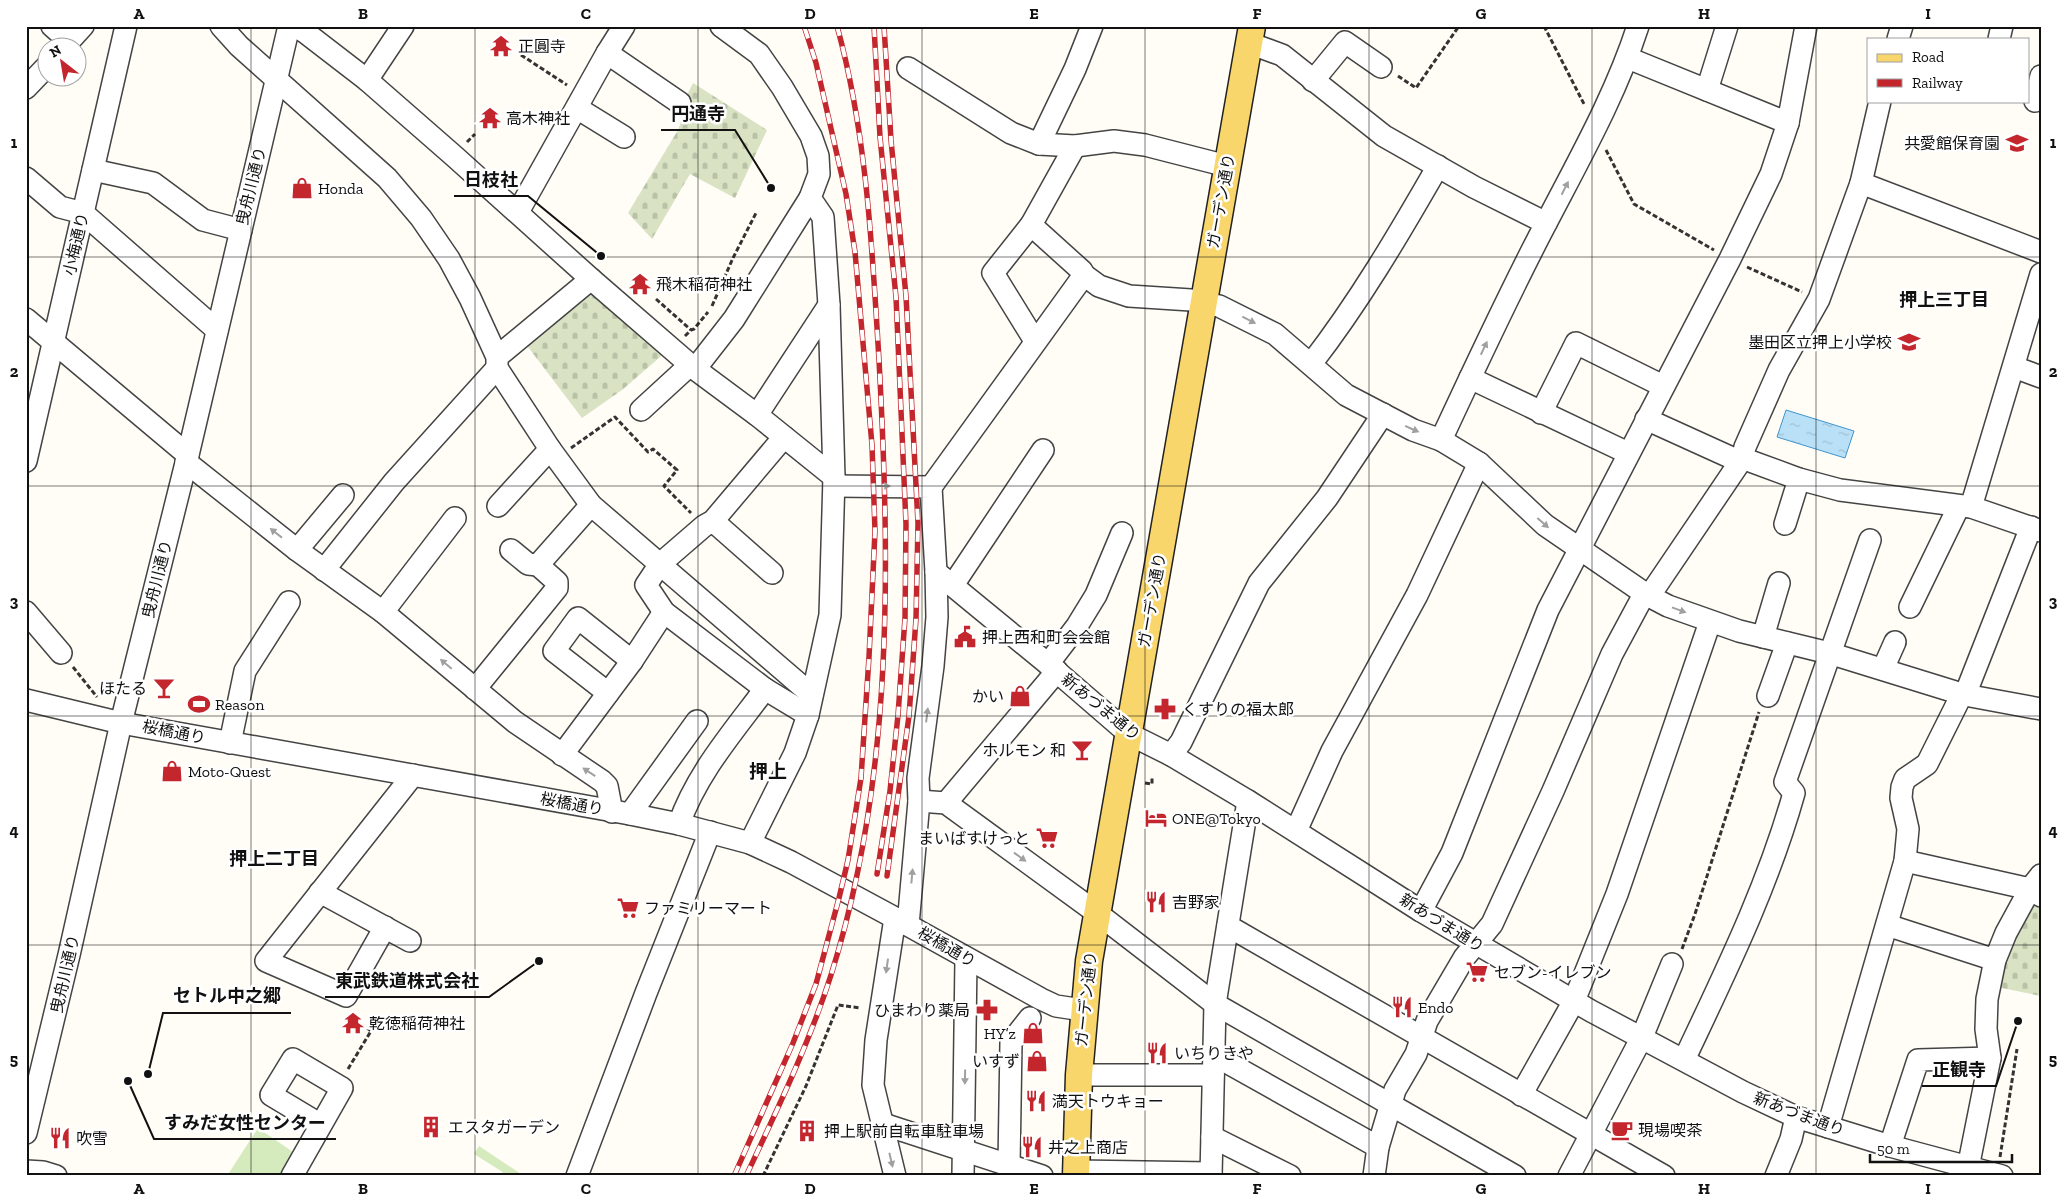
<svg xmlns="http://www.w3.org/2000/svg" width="2067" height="1202" viewBox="0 0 2067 1202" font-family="'Zilla Slab','Noto Sans JP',serif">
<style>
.grass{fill:#d5ebbd}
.cemetery{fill:url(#cemetery-stones)}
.water{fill:url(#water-ripples);stroke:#3f96cf}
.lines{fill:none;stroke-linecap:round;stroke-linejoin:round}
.minor-casing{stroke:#444;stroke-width:24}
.major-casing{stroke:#222;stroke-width:29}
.path{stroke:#333;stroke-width:3;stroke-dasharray:5 2.5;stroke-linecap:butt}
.minor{stroke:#fff;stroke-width:21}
.major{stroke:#f9d66b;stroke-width:26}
.rail-casing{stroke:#c4262e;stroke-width:5.5}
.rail{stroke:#fff;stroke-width:4;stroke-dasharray:11;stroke-linecap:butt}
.oneway{fill:#a0a0a0}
.grid{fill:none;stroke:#111;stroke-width:1;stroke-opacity:0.55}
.labels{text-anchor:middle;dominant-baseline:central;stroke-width:5;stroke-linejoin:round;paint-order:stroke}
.poi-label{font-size:16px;fill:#111;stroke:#fff;text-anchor:start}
.street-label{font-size:16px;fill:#111;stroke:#fff}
.neighbourhood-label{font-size:18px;font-weight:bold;fill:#111;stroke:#fff}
.quarter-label{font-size:19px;font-weight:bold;fill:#111;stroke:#fff}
.leader{fill:none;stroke:#111;stroke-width:2}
.callout-dot{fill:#111;stroke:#fff;stroke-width:2}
.callout-label{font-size:18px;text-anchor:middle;font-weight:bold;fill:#111;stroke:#fff;stroke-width:5;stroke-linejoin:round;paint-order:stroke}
.neatline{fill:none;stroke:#111;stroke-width:2}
.grid-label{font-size:16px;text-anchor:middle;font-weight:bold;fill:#111}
</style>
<defs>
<pattern id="cemetery-stones" width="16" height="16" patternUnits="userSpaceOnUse" patternTransform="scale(1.25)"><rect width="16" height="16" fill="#d9e3c4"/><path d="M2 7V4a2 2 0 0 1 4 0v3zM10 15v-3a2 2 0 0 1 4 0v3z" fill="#b9c2a7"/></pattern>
<pattern id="water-ripples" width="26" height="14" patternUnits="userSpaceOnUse" patternTransform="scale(1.25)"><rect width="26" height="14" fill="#b9e0f7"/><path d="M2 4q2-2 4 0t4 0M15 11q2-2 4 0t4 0" fill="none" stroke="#9ebfd3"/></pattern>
</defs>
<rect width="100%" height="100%" fill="#fffdf5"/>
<!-- grass -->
<g class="grass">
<path d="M258,1128L293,1152L280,1176H227Z"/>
<path d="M479,1146L524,1176H505L501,1171L474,1154Z"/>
</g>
<!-- cemetery -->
<g class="cemetery">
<path d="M693,83L767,130L735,198L690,174L652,239L628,213L678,130L688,102L685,99Z"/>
<path d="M590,286L666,352L622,390L582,418L525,343Z"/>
<path d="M2033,905L2041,909V996L1997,987L2003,966Z"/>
</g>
<!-- water -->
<path class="water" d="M1786,410L1854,431L1845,458L1777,437Z"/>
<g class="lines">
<!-- minor casing -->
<g class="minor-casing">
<g id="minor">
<path d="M52,26L69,41"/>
<path d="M221,26L239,46L387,178L421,218L449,259L470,298L497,357V368L550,449L591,505L812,695"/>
<path d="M295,26L306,33L367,80L454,156L591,279L695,369L757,415L834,477"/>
<path d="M721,26L759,54L782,87L811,136L818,156L819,174L810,198L823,217L829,305L834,477L830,615L808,715L795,753L750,843"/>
<path d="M1898,39L1902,26"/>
<path d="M1999,39L2002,26"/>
<path d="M1249,43L1282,55L1384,136L1474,187L1546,223"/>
<path d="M63,48L83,26"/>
<path d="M607,53L680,103"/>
<path d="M1628,58L1788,123"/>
<path d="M908,68L1011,133L1039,144L1075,146L1114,141L1145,145L1227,166"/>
<path d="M367,80L403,26"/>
<path d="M1313,81L1345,42L1381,67"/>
<path d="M26,88L48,65"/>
<path d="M1707,90L1727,26"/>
<path d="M2035,101L2041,76"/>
<path d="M577,108L624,137"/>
<path d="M1039,144L1075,69L1092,26"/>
<path d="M1075,146L1031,225L1082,271L1084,275"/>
<path d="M93,170L153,183L203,220L241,230"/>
<path d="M26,178L60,207L83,213L217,330"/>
<path d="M1861,183L2041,252"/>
<path d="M518,212L607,53L624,26"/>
<path d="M1031,225L993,273L1035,341"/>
<path d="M26,319L188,455"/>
<path d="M497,357L591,279"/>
<path d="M1311,364C1359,302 1399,234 1438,166"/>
<path d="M2014,367L2041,377"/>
<path d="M695,369L734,319L810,198"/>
<path d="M1470,378L1628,453"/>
<path d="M641,410L690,365"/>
<path d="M1541,413L1576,343L1663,386"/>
<path d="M757,415L829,305"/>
<path d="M1646,419L1732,458L1750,461L1799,479L1840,490L1971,507L2041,531"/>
<path d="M784,437L713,521L704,526L660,564L646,585L664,612L765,689L808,715"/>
<path d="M1441,440C1474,369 1507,298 1543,229C1577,163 1615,97 1638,26"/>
<path d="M26,461L126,26"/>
<path d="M186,462L297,550L383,612L515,722L602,781L607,786L612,812"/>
<path d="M834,486L931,487L936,572L937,617L933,666L918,778L919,801L908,925"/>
<path d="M931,487L1084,275L1099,286L1129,296L1191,300L1219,306L1275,334L1346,395L1413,430L1441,440L1479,463L1545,525L1647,595L1668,606L1739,631L1829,653L1965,695L2041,709"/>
<path d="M498,506L550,449"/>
<path d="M1971,507L2041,274"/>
<path d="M713,521L772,573"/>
<path d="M1785,524L1799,479"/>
<path d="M297,550L343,495"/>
<path d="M511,550L528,564L538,565"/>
<path d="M324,570L394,482L497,368"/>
<path d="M936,572L1048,664L1129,734L1171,755L1248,801L1421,911L1591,1011L1743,1092L1796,1117L1890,1146L2002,1176"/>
<path d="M953,585L1043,450"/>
<path d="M1910,607L1959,506"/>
<path d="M26,612L61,653"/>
<path d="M383,612L455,518"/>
<path d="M1763,637L1779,583"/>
<path d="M1048,664L1077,626L1096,595L1122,533"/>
<path d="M1883,669L1895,642"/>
<path d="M475,689L557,588V582L538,565L591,505"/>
<path d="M608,693L554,651L578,618L632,661"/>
<path d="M1965,695L2031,527"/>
<path d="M1768,696L1787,643"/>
<path d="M26,700L121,723L630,814L679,824L750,843L791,862L895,918L1041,999L1056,1006L1083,1010"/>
<path d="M230,743L245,671L289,602"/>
<path d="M562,755L632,661L664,612"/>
<path d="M1171,755L1181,742L1259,583L1327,498L1383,414"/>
<path d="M919,801L946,803L1097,913L1215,1004L1515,1176"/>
<path d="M946,803L1057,671"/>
<path d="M630,814L697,721"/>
<path d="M679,824C697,773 733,732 765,689"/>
<path d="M1296,831L1332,751L1417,595L1479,463"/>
<path d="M1905,861L2030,889L2041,896"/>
<path d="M320,892L410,941"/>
<path d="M1421,911L1452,853L1548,610L1730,259L1771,174L1788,123L1806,26"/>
<path d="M1887,925L1995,960"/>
<path d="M1228,926L1664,1176"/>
<path d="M385,927L346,996L266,961L413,775"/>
<path d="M1214,1055L1378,1147"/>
<path d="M1684,1060C1725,973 1768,886 1794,793L1785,782L1870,540"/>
<path d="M1079,1075H1213"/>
<path d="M1521,1095L1574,1001L1617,894L1710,622"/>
<path d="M883,1124L1042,1176"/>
<path d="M1828,1127L1905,861L1908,829L1901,798L1902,787L1905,779L1927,764L1962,694"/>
<path d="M26,1133L69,955L121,723L188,455L289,26"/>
<path d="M1212,1137L1290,1176"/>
<path d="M1890,1146L1918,1060L1990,1058"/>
<path d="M1009,1165L1011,1042L1030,1018"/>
<path d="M1968,1168L1990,1058L1986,1029L1987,999L1995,960L2006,933L2030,889L2041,875"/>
<path d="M26,1171L43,1172L56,1176"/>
<path d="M1076,1171L1211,1173"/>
<path d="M292,1176L342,1088L293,1059L271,1095L321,1125"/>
<path d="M577,1176L646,993L710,832"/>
<path d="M895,1176L873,1085L876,1040L895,918"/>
<path d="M963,1176L966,959"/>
<path d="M1211,1176L1215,1004L1248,801"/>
<path d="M1374,1176L1378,1147L1395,1090L1416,1054L1427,1021L1464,958L1492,924L1553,791L1612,654L1641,600L1654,589L1742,459L1745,447L1779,370L1819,299L1861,183L1880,101"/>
<path d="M1569,1176L1642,1037L1672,964"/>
<path d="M1776,1176L1791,1139L1796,1117"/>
</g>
</g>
<!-- major casing -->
<g class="major-casing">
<path id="major" d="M1076,1176L1079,1075L1089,961L1252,26"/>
</g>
<!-- path -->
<g class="path">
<path d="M1544,26L1585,106"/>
<path d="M521,55L567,85"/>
<path d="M1398,76L1416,88L1459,26"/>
<path d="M467,142L475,134"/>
<path d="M1606,150L1634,204L1714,250"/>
<path d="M1747,267L1802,292"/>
<path d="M656,299L691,330"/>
<path d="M712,306L733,258L756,213"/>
<path d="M685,336L691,330L694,329L708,312"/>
<path d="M571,448L615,417L648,452L653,449L677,470L664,486L691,513"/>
<path d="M73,667L97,697"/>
<path d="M1145,783L1152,784V777"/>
<path d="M1682,949L1695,914L1759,712"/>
<path d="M348,1069L371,1031L367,1028"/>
<path d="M2000,1157L2017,1049"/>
<path d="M763,1176L806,1086L838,1005L861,1008"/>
</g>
<!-- minor -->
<use href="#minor" class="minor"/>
<!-- major -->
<use href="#major" class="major"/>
<!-- rail casing -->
<g class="rail-casing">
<g id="rail">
<path d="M874,26L880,137L896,297L906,524L905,618L898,715L890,791L877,874"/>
<path d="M884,26L891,140L906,296L918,523L916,619L909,716L887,876"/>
<path d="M734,1176L793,1043L816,984L839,898L848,860L861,778L869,657L875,531L872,445L855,252L846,194L816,63L804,26"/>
<path d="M746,1176C777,1110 809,1044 831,975C894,776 890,565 879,360C872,247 867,135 837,26"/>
</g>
</g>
<!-- rail -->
<use href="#rail" class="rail"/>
</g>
<!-- one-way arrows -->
<defs><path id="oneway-solid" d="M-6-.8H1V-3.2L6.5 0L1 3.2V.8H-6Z" transform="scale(1.25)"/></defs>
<g class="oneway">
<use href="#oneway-solid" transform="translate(1565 188) rotate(-63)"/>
<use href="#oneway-solid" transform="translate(1249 320) rotate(27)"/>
<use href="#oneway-solid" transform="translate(1484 348) rotate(-65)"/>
<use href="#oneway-solid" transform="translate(1412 429) rotate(24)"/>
<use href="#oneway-solid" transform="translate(883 486)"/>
<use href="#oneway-solid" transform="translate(1543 523) rotate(41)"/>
<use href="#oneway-solid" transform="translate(276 533) rotate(-142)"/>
<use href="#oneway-solid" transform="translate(1679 610) rotate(20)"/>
<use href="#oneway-solid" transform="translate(446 664) rotate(-140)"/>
<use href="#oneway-solid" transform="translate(927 715) rotate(-83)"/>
<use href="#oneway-solid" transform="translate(589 772) rotate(-147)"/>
<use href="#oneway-solid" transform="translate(1020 857) rotate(36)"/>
<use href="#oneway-solid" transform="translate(912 876) rotate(-85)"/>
<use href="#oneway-solid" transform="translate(887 966) rotate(98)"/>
<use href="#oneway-solid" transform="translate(965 1077) rotate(91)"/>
<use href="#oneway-solid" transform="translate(891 1160) rotate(77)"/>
</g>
<!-- grid -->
<path class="grid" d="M251,26V1176M475,26V1176M698,26V1176M922,26V1176M1145,26V1176M1369,26V1176M1592,26V1176M1816,26V1176M26,257H2041M26,486H2041M26,716H2041M26,945H2041"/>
<!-- icons -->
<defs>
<g id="temple-bare" transform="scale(1.725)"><path d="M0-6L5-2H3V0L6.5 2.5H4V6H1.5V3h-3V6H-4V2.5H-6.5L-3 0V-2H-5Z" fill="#c4262e" stroke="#fff" stroke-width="2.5" paint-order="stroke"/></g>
<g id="school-bare" transform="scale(1.725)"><path d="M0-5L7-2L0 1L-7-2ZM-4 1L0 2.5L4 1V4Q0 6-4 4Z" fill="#c4262e" stroke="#fff" stroke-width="2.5" paint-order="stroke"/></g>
<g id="shop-bare" transform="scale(1.725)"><path d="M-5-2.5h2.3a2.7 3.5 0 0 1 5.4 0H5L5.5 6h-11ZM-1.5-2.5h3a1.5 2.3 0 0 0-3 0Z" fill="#c4262e" stroke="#fff" stroke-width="2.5" paint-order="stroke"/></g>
<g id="civic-bare" transform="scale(1.725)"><path d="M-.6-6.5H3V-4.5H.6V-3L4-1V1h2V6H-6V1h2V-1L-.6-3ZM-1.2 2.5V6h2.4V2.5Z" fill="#c4262e" stroke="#fff" stroke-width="2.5" paint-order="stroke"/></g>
<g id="bar-bare" transform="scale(1.725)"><path d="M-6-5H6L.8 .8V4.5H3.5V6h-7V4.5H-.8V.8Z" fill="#c4262e" stroke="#fff" stroke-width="2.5" paint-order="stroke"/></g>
<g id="stadium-bare" transform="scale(1.725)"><path d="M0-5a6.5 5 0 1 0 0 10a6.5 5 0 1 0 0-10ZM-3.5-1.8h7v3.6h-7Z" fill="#c4262e" stroke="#fff" stroke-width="2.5" paint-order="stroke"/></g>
<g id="pharmacy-bare" transform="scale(1.725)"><path d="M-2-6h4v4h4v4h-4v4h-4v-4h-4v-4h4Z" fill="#c4262e" stroke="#fff" stroke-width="2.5" paint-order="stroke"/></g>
<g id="hotel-bare" transform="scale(1.725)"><path d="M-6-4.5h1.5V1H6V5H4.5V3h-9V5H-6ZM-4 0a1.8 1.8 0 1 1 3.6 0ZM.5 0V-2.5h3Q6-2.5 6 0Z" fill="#c4262e" stroke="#fff" stroke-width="2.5" paint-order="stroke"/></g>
<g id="supermarket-bare" transform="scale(1.725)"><path d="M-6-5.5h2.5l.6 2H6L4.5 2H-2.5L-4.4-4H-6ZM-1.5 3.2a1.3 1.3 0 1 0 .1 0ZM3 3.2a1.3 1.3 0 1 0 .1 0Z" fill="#c4262e" stroke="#fff" stroke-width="2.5" paint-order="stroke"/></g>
<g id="restaurant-bare" transform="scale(1.725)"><path d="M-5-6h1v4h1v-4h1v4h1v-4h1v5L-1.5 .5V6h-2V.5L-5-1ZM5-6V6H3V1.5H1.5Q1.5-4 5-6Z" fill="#c4262e" stroke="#fff" stroke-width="2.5" paint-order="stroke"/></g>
<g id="building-bare" transform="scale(1.725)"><path d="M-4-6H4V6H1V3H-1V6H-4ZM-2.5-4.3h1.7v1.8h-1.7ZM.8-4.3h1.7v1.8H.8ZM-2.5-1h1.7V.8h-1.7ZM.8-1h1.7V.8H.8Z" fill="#c4262e" stroke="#fff" stroke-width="2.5" paint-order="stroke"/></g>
<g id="cafe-bare" transform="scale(1.725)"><path d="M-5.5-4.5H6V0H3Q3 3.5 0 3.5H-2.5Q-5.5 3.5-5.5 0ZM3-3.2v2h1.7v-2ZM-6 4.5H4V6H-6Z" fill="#c4262e" stroke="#fff" stroke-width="2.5" paint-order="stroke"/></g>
</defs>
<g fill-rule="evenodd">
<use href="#temple-bare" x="501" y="46"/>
<use href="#temple-bare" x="490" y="118"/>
<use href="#school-bare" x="2017" y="143"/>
<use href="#shop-bare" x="302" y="188"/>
<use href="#temple-bare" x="640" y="284"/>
<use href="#school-bare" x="1909" y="342"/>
<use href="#civic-bare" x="965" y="637"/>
<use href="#bar-bare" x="164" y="688"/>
<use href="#shop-bare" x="1020" y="696"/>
<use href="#stadium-bare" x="199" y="704"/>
<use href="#pharmacy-bare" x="1165" y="709"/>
<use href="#bar-bare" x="1082" y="750"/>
<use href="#shop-bare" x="172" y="771"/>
<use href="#hotel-bare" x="1156" y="818"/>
<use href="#supermarket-bare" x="1047" y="838"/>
<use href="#restaurant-bare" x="1156" y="902"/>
<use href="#supermarket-bare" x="628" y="908"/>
<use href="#supermarket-bare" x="1477" y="972"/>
<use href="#restaurant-bare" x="1402" y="1007"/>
<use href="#pharmacy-bare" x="987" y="1010"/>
<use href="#temple-bare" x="353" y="1023"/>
<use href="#shop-bare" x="1033" y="1033"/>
<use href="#restaurant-bare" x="1157" y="1053"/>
<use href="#shop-bare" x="1037" y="1061"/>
<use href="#restaurant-bare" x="1036" y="1101"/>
<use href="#building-bare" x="431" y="1127"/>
<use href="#cafe-bare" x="1622" y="1130"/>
<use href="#building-bare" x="807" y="1131"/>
<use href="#restaurant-bare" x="60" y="1138"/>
<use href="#restaurant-bare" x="1032" y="1147"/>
</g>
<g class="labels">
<!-- poi labels -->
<g class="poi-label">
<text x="518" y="46">正圓寺</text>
<text x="506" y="118">高木神社</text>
<text x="2000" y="143" text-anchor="end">共愛館保育園</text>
<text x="318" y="188">Honda</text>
<text x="656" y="284">飛木稲荷神社</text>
<text x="1892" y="342" text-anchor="end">墨田区立押上小学校</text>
<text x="982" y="637">押上西和町会会館</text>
<text x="147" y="688" text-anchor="end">ほたる</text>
<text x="1004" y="696" text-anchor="end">かい</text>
<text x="215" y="704">Reason</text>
<text x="1182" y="709">くすりの福太郎</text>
<text x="1066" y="750" text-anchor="end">ホルモン 和</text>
<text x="188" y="771">Moto-Quest</text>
<text x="1172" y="818">ONE@Tokyo</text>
<text x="1030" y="838" text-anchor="end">まいばすけっと</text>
<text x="1172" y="902">吉野家</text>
<text x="644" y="908">ファミリーマート</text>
<text x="1494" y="972">セブン-イレブン</text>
<text x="1418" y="1007">Endo</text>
<text x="970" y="1010" text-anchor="end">ひまわり薬局</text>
<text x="369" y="1023">乾徳稲荷神社</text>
<text x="1016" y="1033" text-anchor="end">HY’z</text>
<text x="1174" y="1053">いちりきや</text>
<text x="1020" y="1061" text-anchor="end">いすず</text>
<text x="1052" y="1101">満天トウキョー</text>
<text x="448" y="1127">エスタガーデン</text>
<text x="1638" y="1130">現場喫茶</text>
<text x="824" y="1131">押上駅前自転車駐車場</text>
<text x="76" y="1138">吹雪</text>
<text x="1048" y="1147">井之上商店</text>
</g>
<!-- street labels -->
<g class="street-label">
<text transform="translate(251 186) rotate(-76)">曳舟川通り</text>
<text transform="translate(1221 201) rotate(-80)">ガーデン通り</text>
<text transform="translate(76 244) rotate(-77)">小梅通り</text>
<text transform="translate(157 579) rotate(-76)">曳舟川通り</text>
<text transform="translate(1152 600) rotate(-80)">ガーデン通り</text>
<text transform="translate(1101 707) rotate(39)">新あづま通り</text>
<text transform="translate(174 732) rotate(11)">桜橋通り</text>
<text transform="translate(572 804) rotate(10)">桜橋通り</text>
<text transform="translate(1442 923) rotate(32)">新あづま通り</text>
<text transform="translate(947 947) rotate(30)">桜橋通り</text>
<text transform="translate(65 974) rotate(-77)">曳舟川通り</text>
<text transform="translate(1086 999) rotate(-84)">ガーデン通り</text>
<text transform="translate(1799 1114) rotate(21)">新あづま通り</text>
</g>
<!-- neighbourhood labels -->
<g class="neighbourhood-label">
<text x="1944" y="300">押上三丁目</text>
<text x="274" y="859">押上二丁目</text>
</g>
<!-- quarter labels -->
<g class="quarter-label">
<text x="768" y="771">押上</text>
</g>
</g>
<!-- callouts -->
<path class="leader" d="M771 188L735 130H661M601 256L528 196H454M539 961L489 997H325M148 1074L163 1013H291M2018 1021L1996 1086H1922M128 1081L154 1139H336"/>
<g class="callout-dot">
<circle cx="771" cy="188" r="5"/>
<circle cx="601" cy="256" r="5"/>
<circle cx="539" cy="961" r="5"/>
<circle cx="148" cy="1074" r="5"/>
<circle cx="2018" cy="1021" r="5"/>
<circle cx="128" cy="1081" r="5"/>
</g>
<g class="callout-label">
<text x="698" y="120">円通寺</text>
<text x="491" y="186">日枝社</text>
<text x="407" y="987">東武鉄道株式会社</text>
<text x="227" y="1002">セトル中之郷</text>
<text x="1959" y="1076">正観寺</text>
<text x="245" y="1129">すみだ女性センター</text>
</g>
<!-- border -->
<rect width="2067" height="1202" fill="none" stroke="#ffffff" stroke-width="55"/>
<!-- legend -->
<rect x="1867" y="38" width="162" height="65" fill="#ffffff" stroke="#a0a0a0"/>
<rect x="1877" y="54" width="25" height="8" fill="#f9d66b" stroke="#a0a0a0"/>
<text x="1912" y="62" font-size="15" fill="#111111">Road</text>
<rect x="1877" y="79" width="25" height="8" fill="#c4262e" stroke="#a0a0a0"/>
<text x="1912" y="88" font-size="15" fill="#111111">Railway</text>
<!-- north arrow -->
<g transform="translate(62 62) rotate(329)"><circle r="24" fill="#ffffff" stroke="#a0a0a0"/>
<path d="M0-4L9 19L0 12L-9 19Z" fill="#c4262e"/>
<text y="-8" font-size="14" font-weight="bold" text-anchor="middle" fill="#111111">N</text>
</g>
<!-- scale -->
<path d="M1870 1154v8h142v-8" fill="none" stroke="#111111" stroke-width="2.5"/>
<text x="1877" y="1154" font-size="15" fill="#111111" stroke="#ffffff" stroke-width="4" paint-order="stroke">50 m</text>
<rect x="28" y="28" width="2012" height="1146" class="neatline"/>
<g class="grid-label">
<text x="139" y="19">A</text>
<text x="363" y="19">B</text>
<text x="586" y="19">C</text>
<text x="810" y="19">D</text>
<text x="1034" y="19">E</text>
<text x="1257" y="19">F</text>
<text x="1481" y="19">G</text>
<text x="1704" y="19">H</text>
<text x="1928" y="19">I</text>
<text x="14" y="148">1</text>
<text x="2053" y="148">1</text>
<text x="14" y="377">2</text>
<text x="2053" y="377">2</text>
<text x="14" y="607">3</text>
<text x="2053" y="607">3</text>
<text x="14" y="836">4</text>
<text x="2053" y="836">4</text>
<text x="14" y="1065">5</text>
<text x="2053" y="1065">5</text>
<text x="139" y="1194">A</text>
<text x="363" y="1194">B</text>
<text x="586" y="1194">C</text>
<text x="810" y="1194">D</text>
<text x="1034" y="1194">E</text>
<text x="1257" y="1194">F</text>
<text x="1481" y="1194">G</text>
<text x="1704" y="1194">H</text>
<text x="1928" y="1194">I</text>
</g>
</svg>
